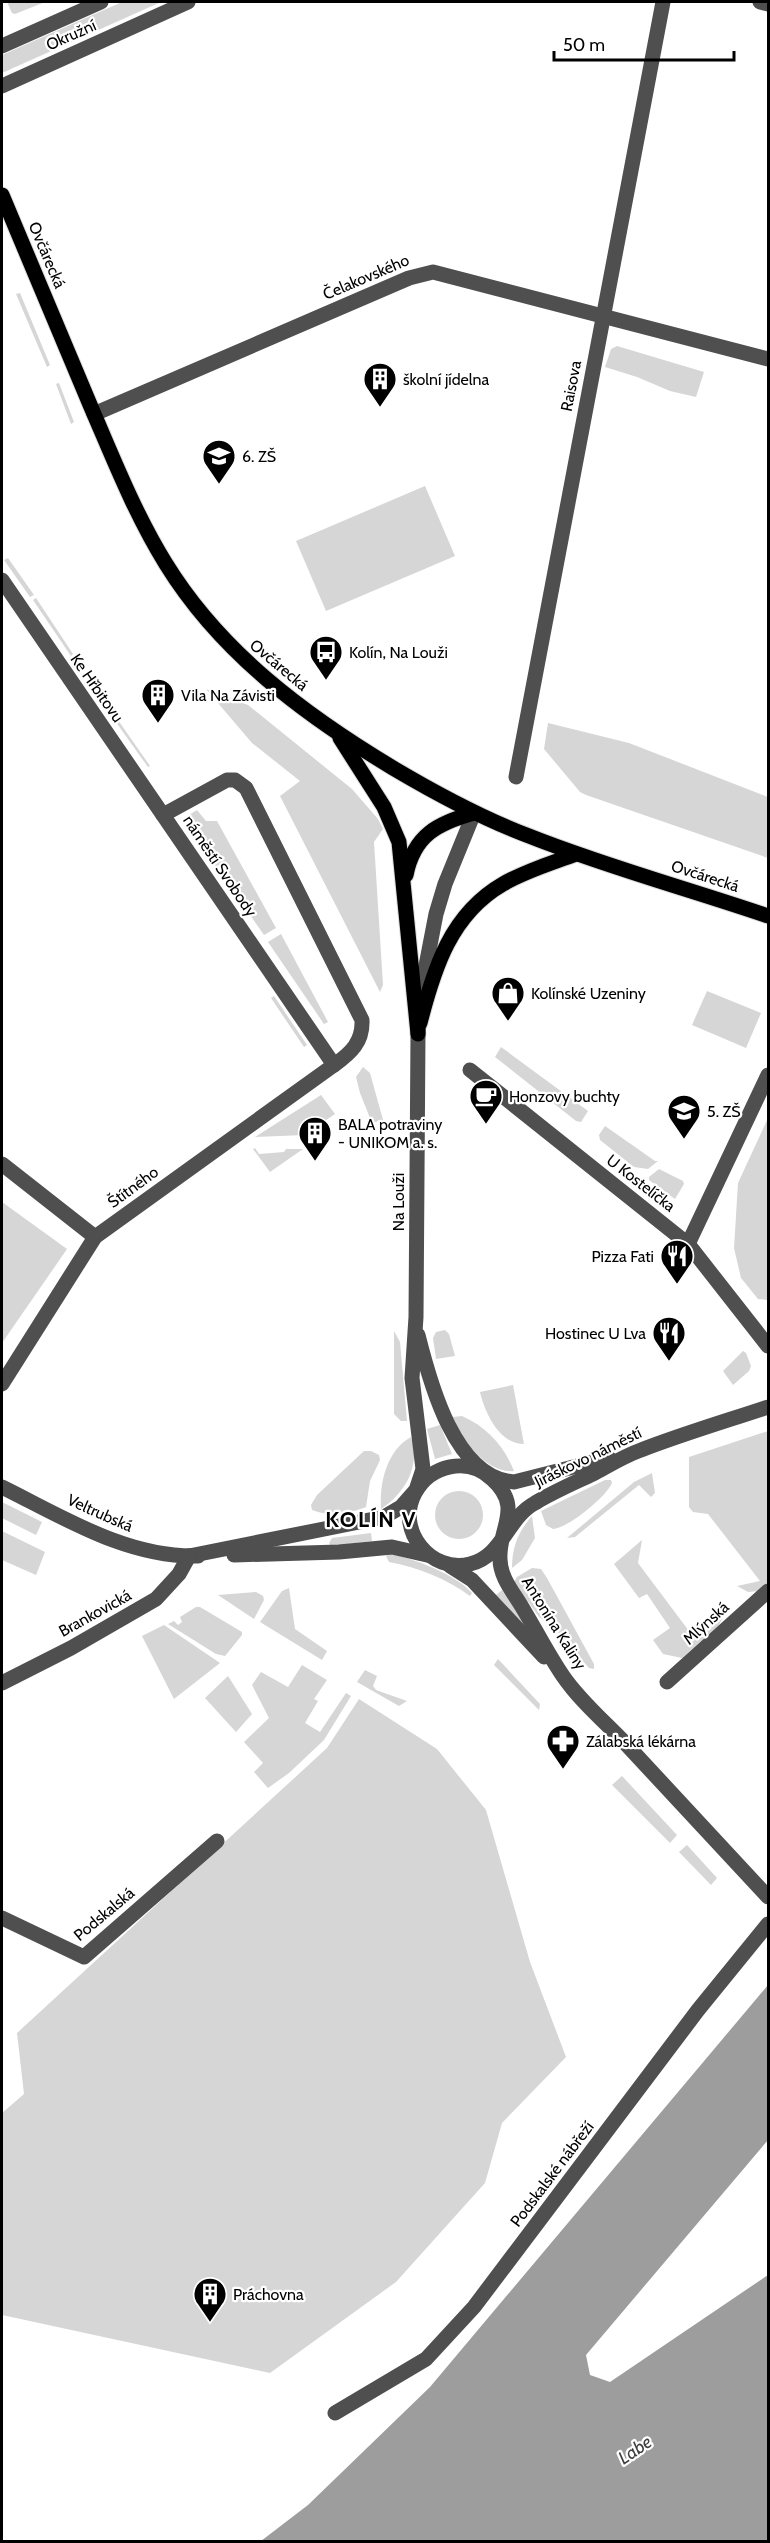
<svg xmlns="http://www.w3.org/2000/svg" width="770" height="2543" viewBox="0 0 770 2543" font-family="Cabin,sans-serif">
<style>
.green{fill:#d6d6d6}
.water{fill:#9d9d9d}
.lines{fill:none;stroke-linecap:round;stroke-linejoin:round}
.major-casing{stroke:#dbdbdb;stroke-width:17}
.minor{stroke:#4f4f4f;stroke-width:15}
.major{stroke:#000;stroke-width:15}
.labels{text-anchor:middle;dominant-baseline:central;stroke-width:4.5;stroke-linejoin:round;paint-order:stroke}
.street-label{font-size:16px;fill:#000;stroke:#fff}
.poi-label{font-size:16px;fill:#000;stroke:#fff;text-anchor:start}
.water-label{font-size:18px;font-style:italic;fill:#3e3e3e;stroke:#fff}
.district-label{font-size:22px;font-weight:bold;letter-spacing:1.5px;fill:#000;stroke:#fff}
</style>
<rect width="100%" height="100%" fill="#fff"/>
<!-- green -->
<g class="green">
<path d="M7,2H45L15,14L12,13Z"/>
<path d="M122,2H161L2,73V55Z"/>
<path d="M20,293L50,365L47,367L16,294Z"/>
<path d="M617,346L704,372L696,397L670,391L637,377L605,367L611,349Z"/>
<path d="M59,383L74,422L71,424L56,384Z"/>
<path d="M425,486L455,556L326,611L296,541Z"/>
<path d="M8,558L34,595L30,597L4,560Z"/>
<path d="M36,598L73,654L71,656L33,600Z"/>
<path d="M206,689L248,705L352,789L378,819L383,829L374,842L383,985L380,992L280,796L300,781L252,743Z"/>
<path d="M111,710L150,766L148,767L108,711Z"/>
<path d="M548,723L629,743L768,797V858L586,795L580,792L544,749Z"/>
<path d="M197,810L206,821H217L276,928L264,935L185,822L189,815Z"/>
<path d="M281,934L328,1022L324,1024L268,942Z"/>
<path d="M707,991L761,1013L746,1048L692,1025Z"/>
<path d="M274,996L307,1045L304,1047L271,998Z"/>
<path d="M501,1047L588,1111L581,1122L576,1121L495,1057Z"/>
<path d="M363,1067L370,1073L383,1120L372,1123L360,1093L356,1077Z"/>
<path d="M321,1095L335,1114L304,1135L255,1137Z"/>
<path d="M768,1118V1300L758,1299L741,1278L734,1248L738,1183Z"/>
<path d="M605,1126L655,1161H658L648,1169L634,1167L600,1140L599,1135Z"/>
<path d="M255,1148L259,1154L284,1152L286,1149H303L270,1172L253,1149Z"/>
<path d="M659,1169L683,1181L684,1184L675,1199L649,1180V1177Z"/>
<path d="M2,1202L67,1249L2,1343Z"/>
<path d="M445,1330L449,1334L455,1356L436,1359L433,1338L436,1332Z"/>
<path d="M394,1331L400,1342L407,1421H401L394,1414Z"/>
<path d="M743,1351L746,1353L751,1366L749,1371L733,1385L723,1371Z"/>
<path d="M513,1385L524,1444C499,1444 485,1413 480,1392Z"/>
<path d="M462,1416C487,1427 504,1446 514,1471C487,1474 461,1440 453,1417Z"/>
<path d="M440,1425L452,1454L435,1459L427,1429Z"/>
<path d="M768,1431V1582L760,1591L748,1592L737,1586L760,1581L708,1514L693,1512L689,1507V1457Z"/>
<path d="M411,1437C421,1466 405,1493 381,1509C379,1483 387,1450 411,1437Z"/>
<path d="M364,1451H371L379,1455L380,1460L370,1481L366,1507C349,1514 329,1517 312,1510L311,1505L317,1495Z"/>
<path d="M652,1473L655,1493L651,1497L639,1485L575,1537L567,1538L634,1482Z"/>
<path d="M605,1480H611L612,1483C606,1497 568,1528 553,1529L546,1525L541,1511Z"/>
<circle cx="459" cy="1515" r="24"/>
<path d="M2,1502L42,1522L36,1535L2,1518Z"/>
<path d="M532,1516L535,1538L522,1560L512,1568C512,1547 518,1532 532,1516Z"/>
<path d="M2,1531L45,1552L36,1575L2,1560Z"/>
<path d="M371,1533L372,1541L331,1546L329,1543L332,1538Z"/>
<path d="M642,1540L638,1563L689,1631L719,1609L724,1615L719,1625L682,1658L663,1654L653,1640L670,1628L647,1594L639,1598L614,1564Z"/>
<path d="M390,1554C413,1558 457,1575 472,1593L470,1596C447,1579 417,1567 389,1562L386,1556Z"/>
<path d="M532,1568L541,1569L547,1578L594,1664V1669L589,1668L554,1628L539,1617L514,1582L517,1577Z"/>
<path d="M289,1588L295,1629L327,1651L322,1660L260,1622L282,1591Z"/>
<path d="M502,1590L528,1628L524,1631L495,1596Z"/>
<path d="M256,1592L263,1596L264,1600L254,1619L218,1595Z"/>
<path d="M196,1607H200L242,1632V1635L225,1656L216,1654L168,1624L174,1621L178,1625L182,1622L180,1617Z"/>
<path d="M164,1625L220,1663L174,1699L142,1636Z"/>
<path d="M498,1659L540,1704L539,1710L494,1665Z"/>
<path d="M302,1665L327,1680L314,1699L318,1701L305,1723L320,1732L346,1693L351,1696L324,1740L289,1773L268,1788L254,1772L263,1763L244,1742L269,1718L252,1685L261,1672L288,1687Z"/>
<path d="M365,1670L377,1676L373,1686L376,1690L407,1701L399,1706L357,1682Z"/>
<path d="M228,1676L252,1714L236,1732L205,1698Z"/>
<path d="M359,1699L437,1749L486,1810L530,1962L566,2057L502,2123L485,2183L396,2282L270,2373L2,2315V2113L24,2094L17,2033L327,1748Z"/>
<path d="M622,1776L677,1835L670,1843L612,1785Z"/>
<path d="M687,1845L717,1878L711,1885L679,1852Z"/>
</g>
<!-- water -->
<path class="water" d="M768,1985V2140L586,2355L590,2375L610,2382L768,2275V2541H261L308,2505L430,2387Z"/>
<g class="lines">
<!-- major casing -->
<g class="major-casing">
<g id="major">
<path d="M2,195C31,265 61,336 91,407C114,460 135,514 166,564C221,653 305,715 393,768C437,794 481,818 529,836C607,867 689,889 768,916"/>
<path d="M340,738L384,807L399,842L418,1034"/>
<path d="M406,875C414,835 438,823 474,813"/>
<path d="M420,1023C434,968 451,914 503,884C525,871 552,863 576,854"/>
</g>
</g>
<!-- minor -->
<g class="minor">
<path d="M760,2L768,4"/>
<path d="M2,46L101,2"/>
<path d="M2,86L188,2"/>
<path d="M94,414L409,278L433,272L768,359"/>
<path d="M2,580L163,815"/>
<path d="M516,777L663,2"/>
<path d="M227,780H235L246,788L362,1020C363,1042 351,1053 334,1065L163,815Z"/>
<path d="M470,1070L688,1244L768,1346"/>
<path d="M2,1164L95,1237"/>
<path d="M688,1244L768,1075"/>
<path d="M418,1335C430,1383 455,1478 514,1482L609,1458"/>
<path d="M2,1384L95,1237L334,1065"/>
<path d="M768,1407C726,1421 682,1434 641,1450C624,1456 608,1466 593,1474C574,1483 553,1492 535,1503C507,1518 503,1556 470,1564C431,1574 395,1530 415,1493C430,1465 468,1456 492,1479C524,1508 498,1528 500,1559C500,1577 513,1592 522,1607C536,1630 548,1654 563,1676C580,1701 605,1722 625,1743C673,1795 721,1846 768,1897"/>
<path d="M2,1487C63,1517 127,1558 198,1556"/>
<path d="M234,1555L339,1552L392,1547L427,1555"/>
<path d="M189,1556L384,1517L401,1507L416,1490L423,1469L412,1378L416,1317L418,1034L424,976L436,914L445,884L474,813"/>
<path d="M450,1566L472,1580L544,1657"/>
<path d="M667,1682L768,1591"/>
<path d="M2,1683L71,1648L156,1599L179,1574L189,1556"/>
<path d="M2,1918L84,1957L217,1841"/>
<path d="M335,2413L426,2359L474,2307L698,2010L768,1924"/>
</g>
<!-- major -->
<use href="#major" class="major"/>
</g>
<!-- icons -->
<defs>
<g id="building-pin" transform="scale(1.725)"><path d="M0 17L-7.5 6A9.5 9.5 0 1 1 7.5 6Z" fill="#000" stroke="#fff"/><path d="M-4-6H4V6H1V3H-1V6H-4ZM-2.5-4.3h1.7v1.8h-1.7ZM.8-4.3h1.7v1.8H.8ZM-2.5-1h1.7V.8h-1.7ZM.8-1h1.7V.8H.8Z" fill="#fff"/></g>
<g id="school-pin" transform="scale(1.725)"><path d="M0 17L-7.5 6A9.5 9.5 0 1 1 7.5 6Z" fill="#000" stroke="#fff"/><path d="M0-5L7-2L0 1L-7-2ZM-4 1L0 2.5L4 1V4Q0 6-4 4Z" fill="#fff"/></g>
<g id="bus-pin" transform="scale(1.725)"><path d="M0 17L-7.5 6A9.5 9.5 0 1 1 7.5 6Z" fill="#000" stroke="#fff"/><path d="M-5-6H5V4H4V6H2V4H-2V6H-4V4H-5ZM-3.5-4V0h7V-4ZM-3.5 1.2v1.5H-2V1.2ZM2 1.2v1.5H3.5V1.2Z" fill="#fff"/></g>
<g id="shop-pin" transform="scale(1.725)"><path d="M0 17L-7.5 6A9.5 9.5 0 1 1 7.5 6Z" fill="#000" stroke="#fff"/><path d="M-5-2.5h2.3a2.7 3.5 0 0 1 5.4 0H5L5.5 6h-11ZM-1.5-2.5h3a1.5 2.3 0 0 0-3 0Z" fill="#fff"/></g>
<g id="cafe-pin" transform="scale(1.725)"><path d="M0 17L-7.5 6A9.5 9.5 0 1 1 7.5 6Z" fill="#000" stroke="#fff"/><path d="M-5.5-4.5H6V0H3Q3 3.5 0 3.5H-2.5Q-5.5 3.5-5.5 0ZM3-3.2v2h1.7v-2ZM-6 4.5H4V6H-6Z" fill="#fff"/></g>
<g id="restaurant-pin" transform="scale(1.725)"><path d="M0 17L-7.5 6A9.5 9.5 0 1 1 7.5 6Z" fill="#000" stroke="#fff"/><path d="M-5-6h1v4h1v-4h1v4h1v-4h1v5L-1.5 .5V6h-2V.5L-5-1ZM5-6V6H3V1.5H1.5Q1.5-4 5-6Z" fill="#fff"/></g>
<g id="pharmacy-pin" transform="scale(1.725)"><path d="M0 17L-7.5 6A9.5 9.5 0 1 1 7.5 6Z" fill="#000" stroke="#fff"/><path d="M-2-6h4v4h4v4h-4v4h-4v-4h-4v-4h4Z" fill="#fff"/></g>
</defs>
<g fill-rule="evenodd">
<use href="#building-pin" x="380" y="379"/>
<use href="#school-pin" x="219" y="456"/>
<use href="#bus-pin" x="326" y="652"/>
<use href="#building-pin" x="158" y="695"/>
<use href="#shop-pin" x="508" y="993"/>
<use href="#cafe-pin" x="486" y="1096"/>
<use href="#school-pin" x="684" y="1111"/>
<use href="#building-pin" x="315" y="1133"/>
<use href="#restaurant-pin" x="677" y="1256"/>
<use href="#restaurant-pin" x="669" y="1333"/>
<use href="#pharmacy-pin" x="563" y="1741"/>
<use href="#building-pin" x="210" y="2294"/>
</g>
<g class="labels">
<!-- street labels -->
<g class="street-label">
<text transform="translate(71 35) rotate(-24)">Okružní</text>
<text transform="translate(47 255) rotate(67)">Ovčárecká</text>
<text transform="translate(366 277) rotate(-23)">Čelakovského</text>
<text transform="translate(571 386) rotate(-79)">Raisova</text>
<text transform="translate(279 665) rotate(40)">Ovčárecká</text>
<text transform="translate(97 688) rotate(55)">Ke Hřbitovu</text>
<text transform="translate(220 866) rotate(56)">náměstí Svobody</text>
<text transform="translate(705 876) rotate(18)">Ovčárecká</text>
<text transform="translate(641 1183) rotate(38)">U Kostelíčka</text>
<text transform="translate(133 1187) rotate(-36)">Štítného</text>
<text transform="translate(398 1202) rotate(-90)">Na Louži</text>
<text transform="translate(588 1457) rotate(-26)">Jiráskovo náměstí</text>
<text transform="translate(100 1513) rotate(24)">Veltrubská</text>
<text transform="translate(95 1613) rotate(-29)">Brankovická</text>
<text transform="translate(554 1623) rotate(58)">Antonína Kaliny</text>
<text transform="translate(706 1623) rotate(-42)">Mlýnská</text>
<text transform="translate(104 1914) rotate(-40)">Podskalská</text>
<text transform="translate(552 2174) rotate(-53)">Podskalské nábřeží</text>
</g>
<!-- poi labels -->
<g class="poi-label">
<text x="403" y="379">školní jídelna</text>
<text x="242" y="456">6. ZŠ</text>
<text x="349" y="652">Kolín, Na Louži</text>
<text x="181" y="695">Vila Na Závisti</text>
<text x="531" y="993">Kolínské Uzeniny</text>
<text x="509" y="1096">Honzovy buchty</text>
<text x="707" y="1111">5. ZŠ</text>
<text x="338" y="1124">BALA potraviny<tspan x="338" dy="18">- UNIKOM a. s.</tspan></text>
<text x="654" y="1256" text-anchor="end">Pizza Fati</text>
<text x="646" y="1333" text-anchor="end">Hostinec U Lva</text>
<text x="586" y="1741">Zálabská lékárna</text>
<text x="233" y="2294">Práchovna</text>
</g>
<!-- water labels -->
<g class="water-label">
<text transform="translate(635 2450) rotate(-34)">Labe</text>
</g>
<!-- district labels -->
<g class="district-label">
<text x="371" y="1519">KOLÍN V</text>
</g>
</g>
<!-- border -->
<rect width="770" height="2543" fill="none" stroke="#000000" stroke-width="6"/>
<!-- scale -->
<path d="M554 51v9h180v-9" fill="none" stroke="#000000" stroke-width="3"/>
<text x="563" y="51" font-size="18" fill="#000000" stroke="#ffffff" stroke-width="4.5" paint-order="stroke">50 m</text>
</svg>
